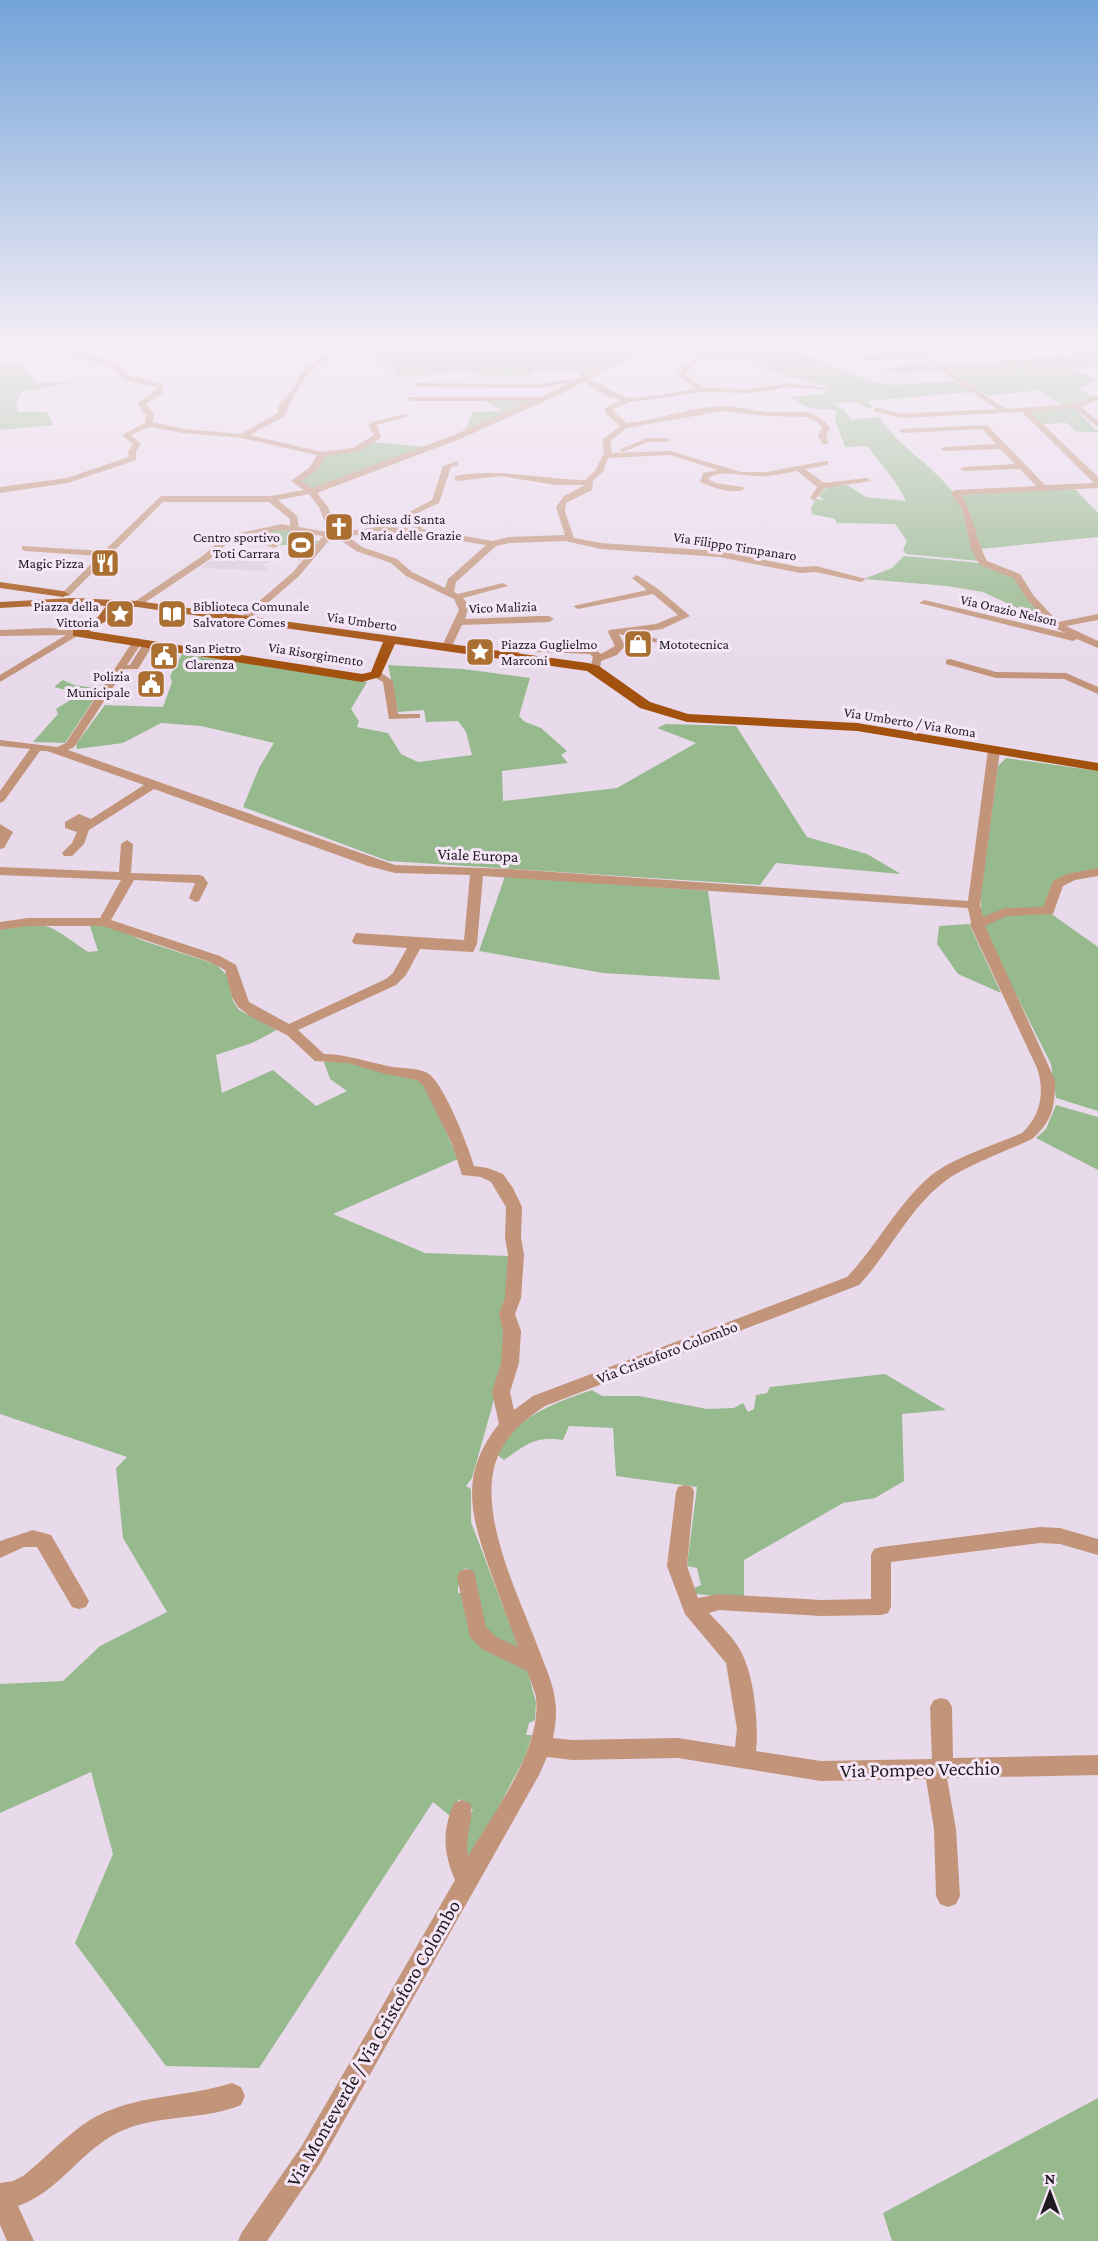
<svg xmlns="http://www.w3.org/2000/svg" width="1098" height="2241" viewBox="0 0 1098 2241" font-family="'Crimson Pro',serif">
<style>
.education{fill:#decbdc}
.green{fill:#97b98e}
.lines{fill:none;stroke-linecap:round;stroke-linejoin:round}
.minor{fill:#c29479;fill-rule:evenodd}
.major{fill:#a2510f;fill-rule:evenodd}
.labels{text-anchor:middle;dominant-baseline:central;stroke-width:6;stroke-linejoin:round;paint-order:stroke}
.far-poi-label{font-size:14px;fill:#1f1a20;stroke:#f6e7f8;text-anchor:start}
.far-street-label{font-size:14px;fill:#1f1a20;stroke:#f6e7f8}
.street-label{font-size:16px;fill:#1f1a20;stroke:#f6e7f8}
.near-street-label{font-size:20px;fill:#1f1a20;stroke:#f6e7f8}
</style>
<rect width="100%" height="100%" fill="#e9daeb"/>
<!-- education -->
<path class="education" d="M222,549L264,552L263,555H270L272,560L263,565L268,569L265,571L201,568Z"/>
<!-- green -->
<g class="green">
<path d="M381,347H628L639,349C631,354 615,358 610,362L612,363L591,373H586L588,375L581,378L579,372L550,370L530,373L531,377L488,376L456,369L441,374L426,372L430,376H395L393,371L374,363Z"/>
<path d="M719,347H758L778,356L799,351C815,360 870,382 887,384C910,386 934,380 957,381L972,392L867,401L872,406L870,410L857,402L831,403L844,410L851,420L879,417C898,446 931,464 951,490C964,508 971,536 979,561L906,554L903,550L907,541L895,524L837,523L835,519L812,514L811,508L816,499L824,500L819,496L827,487L847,485L866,497L906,501C897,481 881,465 868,446L845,447L835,420L837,410L809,408L790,397L824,394L828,387L772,372L751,360L704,358L705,354L700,349Z"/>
<path d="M1080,347H1098V367L1074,370L1098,380L1085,382L1092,385L1077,388L1095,397L1065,406L1038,390L988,396L946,369L1068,359Z"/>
<path d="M911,351L922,358L871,362L854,355Z"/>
<path d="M0,363L20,365L37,383L75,382L21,392L16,404L18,412H46L54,425L0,430Z"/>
<path d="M931,364L941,371L899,374L884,368Z"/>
<path d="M478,397L533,401L465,430L473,412L502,411Z"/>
<path d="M1074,408L1098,432H1077L1067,423L1042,424L1028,410Z"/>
<path d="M373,442L426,447L314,489L299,482L323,456L353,451Z"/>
<path d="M1074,488L1098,513V537L980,549L969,510L961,498L962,495Z"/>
<path d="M279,529L299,532L309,540L319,541L299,561L295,554L287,555V550L290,549L286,545C277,546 273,544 268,536L260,533Z"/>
<path d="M904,556L980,563L1011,574L1045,621L983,592L947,586L864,579L892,568Z"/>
<path d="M182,654L228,661L234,659L367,682L351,709L359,721L357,727L388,733L401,754L418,762L472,755L466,732L458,721L426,722L424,710L398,712L388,665L463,669L530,678L519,716L525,722L541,728L567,751L561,755L568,763L502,771L503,801L617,788L696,743L657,728L666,724L736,726L807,837L867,854L901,874L776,863L760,885L388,861L243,807L259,768L274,743L201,726L161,723L123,743L77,749L76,744L105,705L163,707L172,682L170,676Z"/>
<path d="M63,680L74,685L101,689L65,743L33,742L58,714L56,709L80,694L54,687Z"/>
<path d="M1006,758L1098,771V869L1068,876L1043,909L984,919L981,916V894L998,766Z"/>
<path d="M505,876L708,891L720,980L603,973L479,951Z"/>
<path d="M1050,913L1098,947V1111L1056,1098L1051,1064L982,927L1008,915Z"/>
<path d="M89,923L110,925L141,940L215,964L227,975L233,1001L239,1010L277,1030L252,1043L216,1055L222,1093L273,1070L316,1106L347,1091L330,1079L324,1062L349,1061L417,1078L425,1083L458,1159L333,1214L425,1253L512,1256L508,1330L495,1396L472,1478L466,1486L471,1489V1522L521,1654L485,1633L472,1572L467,1568L460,1572L464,1586H458V1593H464L493,1654L527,1670L536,1702L535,1720L529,1723L526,1735H532L525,1757L471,1860C458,1840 461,1828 473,1810L459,1799L450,1816L433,1802L259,2068L166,2066L75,1943L113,1854L91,1772L0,1813V1684L63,1681L100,1646L167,1612L123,1538L116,1468L127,1457L0,1414V930C50,919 48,925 88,952L98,951Z"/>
<path d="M969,924L1001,993L958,974L937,944L939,926Z"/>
<path d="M1056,1105L1098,1117V1170L1036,1138L1046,1129Z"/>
<path d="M885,1374L946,1410L902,1414L904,1481L875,1498L843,1503L744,1560V1599L696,1594L692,1589L701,1585L697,1568L687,1566L697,1487L616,1476L613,1428L569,1426L563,1440C534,1436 527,1444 504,1460L496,1454C517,1416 554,1403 592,1390L602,1396H639L707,1409L734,1408L743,1403L748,1412L754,1409L756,1395L767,1393L770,1387Z"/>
<path d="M1098,2098V2241H892L883,2213Z"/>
</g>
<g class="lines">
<!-- minor -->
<g class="minor">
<path d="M66,347H73L78,352L117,363L129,376L162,383L164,392L146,404L154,414L153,422L183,429L241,434L278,413L279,404L293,389L304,369L324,356L332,347H339C331,358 320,363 311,372C302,380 288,405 285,416L250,435L322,452L353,448L374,435L369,427L371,422L405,414L409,416L377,425L381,438L358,452L325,456L317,470L301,481L312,488L454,435L531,401H410L407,397H540L570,383L540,388L416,387L413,383L540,384L570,379L573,381L641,347H650L565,392L460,439L317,493L328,507L337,530L335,533L377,527L413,528L409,512L432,500L443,466L458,461V465L451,467L439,503L418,513L422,529L493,541L509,537L565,535L556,507L564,496L585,485H556L500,476L458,481L455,480V476C499,468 541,479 585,480L595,471L604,453L602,440L620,426L606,414L605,408L621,400L606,396L587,384V380C600,380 613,394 626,397C640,400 680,391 696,389L677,374L697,354L682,347H693L706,353L685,374L705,388L751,389L789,383L829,388L825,390L789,387L751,393L703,392L630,402L613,409V411L627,423C658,420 690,407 722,406C739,406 755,412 772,412C794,412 816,407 830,428L826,437L829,444H823L818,437L822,428L819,423L807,417L767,416L722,411L627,428L610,441L612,453L670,451L741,472H767L825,461H828V465L805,469L824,483L867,478L871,481L825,488L814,501L810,498L817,487L797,471C787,473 778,475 768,476C749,479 722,467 708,479L715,483L743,487L744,489C734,495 711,487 700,482L703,473L718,470L670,455L608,458L603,472L593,480L592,490L566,503L565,512L574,538L601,543L719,551L800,567L816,566L866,579L861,582L816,572L800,573L719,557L601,549L565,541L509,543L496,546L456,582L454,592L458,594L503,583L508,586L463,598L469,606L465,619L538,616H549L554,619L549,622L462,625L451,648L446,651L441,648L459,610L454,599L406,576L391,563L356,551L339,539L331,538L299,576L247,621H241V617L293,572L323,536L282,530L264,533L279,545L274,548L266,545L263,540L255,535L231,540L210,559L140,606H134V602L204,555L225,536L282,524L290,526V519L269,502H163L69,596H63V592L99,556L25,551L22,550V546L104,551L161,496H271L304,490L291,481L310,467L317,455L242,438L183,433L150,427L131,435L141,444L136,452V460L68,483L0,493V487L67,478L129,457L128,452L133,444L122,435L145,423L146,415L141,411L138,403L157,389L156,387L124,380L111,367L72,356ZM309,494L319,507L328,530L327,532L299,527L297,516L278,500ZM377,533L419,534L486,545L448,579L445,588L412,572L397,559L362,547L347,536Z"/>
<path d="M801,347H816L780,356L776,354Z"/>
<path d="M907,347H954L921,352L942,366L1068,356L1065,360L948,370L1006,409L1075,404L1098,395V400L1081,407L1098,421V427L1074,408L1030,412L1098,477V488L961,495C975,517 975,539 987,561L1020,574L1034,596L1058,622L1098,614V620L1066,626L1098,641V648L1077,639L1073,641L919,603L924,600L1065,633L1049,625L1027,599L1013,578L980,565L971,549L963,511L951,493L955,490L1036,486L1020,469L964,471L960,469L964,467L1015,464L1000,449L944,451L940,449L944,447L996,444L982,429L904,433L900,431L901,429L987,425L1045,485L1094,483L1022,412L901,418L873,411L876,407L901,414L997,409Z"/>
<path d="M647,438H666L670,440L666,442H648L623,452L619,450Z"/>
<path d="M637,575L658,589L690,616L662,629L633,633L675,643V647L619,634L625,646L617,655L601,661L600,669L595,672L590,669L593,657L590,654L520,651L517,659L508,657L511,648L516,645L593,648L601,654L615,646L608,632L609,630L656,624L678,615L653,594L578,609L573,606L647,590L632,578Z"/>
<path d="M48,628L77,630L82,633L0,682V675L66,635L0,636V630Z"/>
<path d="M138,638L143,641L127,665H130L145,641L154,643L138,669H125L74,747L68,750L395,865L510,869L968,901L988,750L994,747L1000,750L980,905L983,917L1005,908L1043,907L1053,881L1067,874L1098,868V876L1075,880L1063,886L1053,914L1007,916L985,926L1055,1080C1055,1106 1053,1121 1032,1139C1009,1150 968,1165 948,1179C911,1205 890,1252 859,1285L545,1406C529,1417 513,1429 503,1446C469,1501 519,1595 539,1650C552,1684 561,1701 553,1738L572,1740L678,1738L735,1747L737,1729L726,1663L685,1614L667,1566L676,1492L678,1487L685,1485L692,1487L694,1492L687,1566L698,1598L719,1594L821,1600L871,1599V1555L874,1549L881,1547L1040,1527L1060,1528L1098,1539V1555L1060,1544L1040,1543L891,1562V1607L888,1613L881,1615L821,1616L719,1610L709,1613C718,1623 729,1633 737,1645C754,1669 759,1722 756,1751L821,1761L932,1759L930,1707L934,1700L941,1698L948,1700L952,1707L953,1758L1098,1755V1775L947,1778L956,1829L960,1896L956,1904L948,1907L940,1904L936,1896L934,1829L926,1779L821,1781L678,1758L572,1760L547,1757L539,1775L319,2165L267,2241H238L242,2232L301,2147L455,1880C443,1852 442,1831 454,1803L462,1800L470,1803C475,1815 464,1838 468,1856C494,1812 542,1750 536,1697C534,1689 530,1680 527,1671L482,1649L470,1637L457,1577L460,1571L467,1569L474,1571L486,1627L496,1637L518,1647C509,1623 500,1598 491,1573C471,1517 458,1475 499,1424L492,1392L501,1363L503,1331L499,1314L505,1298L508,1255L505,1237L506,1207L491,1182L481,1177L462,1175L452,1144L423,1085L417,1080L385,1074L348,1063L315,1061L287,1035L251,1017L238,1007L232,997L225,970L210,962L103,926H28L0,930V922L28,918H100L121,880L0,875V867L119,872L121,844L127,840L133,844L131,873L199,875L203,876L208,883L199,901L195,902L189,898L195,883L134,880L111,920L220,956L236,965L249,1002L289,1024L386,979L393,973L407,948L354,944L352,941L356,933L464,940L470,875L395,873L368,866L154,789L89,830L84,844L72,856H64L62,853L72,843L77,832L65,828V822L79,814L91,819L144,785L47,751H40L4,801L0,803V791L30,749L0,746V740L57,747L66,743L133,641ZM483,876L968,908L971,922L970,925L1037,1068C1045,1092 1041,1115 1022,1133C997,1144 959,1156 937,1171C901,1197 878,1245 847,1277L533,1396L514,1410L510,1392L519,1363L521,1331L515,1314L521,1298L524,1255L521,1237L522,1207L513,1188L503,1174L488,1168L474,1166C468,1146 445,1086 429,1074C419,1067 400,1069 388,1066C364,1061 349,1055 324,1054L298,1030L396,985L406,975L420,949L473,952L477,944Z"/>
<path d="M480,644L489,646L481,660H473L472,658Z"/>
<path d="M950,659L996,672L1066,673L1098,687V694L1064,679L996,678L946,664V660Z"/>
<path d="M372,672H380L393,681L398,714H420V718L389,719L383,682L372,676Z"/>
<path d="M0,824L13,832L4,848L0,849Z"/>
<path d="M33,1530L51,1535L89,1601L86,1607L79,1609L72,1607L37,1547H24L0,1558V1541Z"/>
<path d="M232,2083L241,2087L245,2096L241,2105C202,2121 156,2114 119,2132C80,2151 59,2192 18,2206L34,2241H7L0,2225V2183L13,2181L23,2176C46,2158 65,2136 90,2120C133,2094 185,2098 232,2083Z"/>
</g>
<!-- major -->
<g class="major">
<path d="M0,582L63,591L69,594L63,597L0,588Z"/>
<path d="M72,598L137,601L588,663L599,666L650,702L688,714L857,723L1098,763V771L857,731L687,722L640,708L587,671L395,644L380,677L362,682L73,636V630L98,617L106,606L72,604L0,608V602ZM117,607H137L383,642L371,672L362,674L89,631L106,621Z"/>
</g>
</g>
<!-- sky -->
<linearGradient id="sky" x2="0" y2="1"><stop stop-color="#73a3d8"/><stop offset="0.52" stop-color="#f5eef6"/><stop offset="1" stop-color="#f5eef6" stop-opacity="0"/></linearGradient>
<rect width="1098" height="661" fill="url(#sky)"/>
<!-- icons -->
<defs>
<g id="church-square" transform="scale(1.5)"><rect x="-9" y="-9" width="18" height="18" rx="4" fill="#aa6f31" stroke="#f6e7f8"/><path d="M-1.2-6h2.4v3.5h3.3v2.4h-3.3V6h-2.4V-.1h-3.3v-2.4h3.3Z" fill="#fff"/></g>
<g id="stadium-square" transform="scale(1.5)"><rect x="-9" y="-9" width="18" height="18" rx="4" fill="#aa6f31" stroke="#f6e7f8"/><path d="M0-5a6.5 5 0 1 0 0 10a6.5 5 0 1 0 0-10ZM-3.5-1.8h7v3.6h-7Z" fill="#fff"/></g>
<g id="restaurant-square" transform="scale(1.5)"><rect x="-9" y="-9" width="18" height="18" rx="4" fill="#aa6f31" stroke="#f6e7f8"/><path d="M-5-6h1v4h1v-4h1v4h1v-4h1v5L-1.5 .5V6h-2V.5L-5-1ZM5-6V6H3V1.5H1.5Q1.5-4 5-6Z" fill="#fff"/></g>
<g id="sight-square" transform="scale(1.5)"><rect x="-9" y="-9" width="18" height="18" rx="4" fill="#aa6f31" stroke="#f6e7f8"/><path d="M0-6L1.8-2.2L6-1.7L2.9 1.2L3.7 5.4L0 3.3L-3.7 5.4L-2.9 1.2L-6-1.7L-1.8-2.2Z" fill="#fff"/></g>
<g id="library-square" transform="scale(1.5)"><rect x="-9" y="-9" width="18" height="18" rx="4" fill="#aa6f31" stroke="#f6e7f8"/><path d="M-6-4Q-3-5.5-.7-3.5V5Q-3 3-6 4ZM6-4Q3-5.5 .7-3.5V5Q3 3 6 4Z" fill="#fff"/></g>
<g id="shop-square" transform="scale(1.5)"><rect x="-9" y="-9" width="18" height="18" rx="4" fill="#aa6f31" stroke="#f6e7f8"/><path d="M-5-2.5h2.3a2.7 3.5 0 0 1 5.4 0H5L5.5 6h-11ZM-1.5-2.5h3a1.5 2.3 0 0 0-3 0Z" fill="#fff"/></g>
<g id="civic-square" transform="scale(1.5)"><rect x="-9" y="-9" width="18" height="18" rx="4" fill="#aa6f31" stroke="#f6e7f8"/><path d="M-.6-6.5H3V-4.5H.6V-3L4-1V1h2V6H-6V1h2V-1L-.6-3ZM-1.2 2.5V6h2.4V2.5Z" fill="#fff"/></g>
</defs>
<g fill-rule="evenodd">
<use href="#church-square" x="339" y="527"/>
<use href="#stadium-square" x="301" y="545"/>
<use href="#restaurant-square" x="105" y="563"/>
<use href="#sight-square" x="120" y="614"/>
<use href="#library-square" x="172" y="614"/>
<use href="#shop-square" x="638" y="644"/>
<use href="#sight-square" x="480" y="652"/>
<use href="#civic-square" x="164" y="656"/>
<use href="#civic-square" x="151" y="684"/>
</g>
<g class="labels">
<!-- far-poi labels -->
<g class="far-poi-label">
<text x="360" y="519">Chiesa di Santa<tspan x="360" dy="16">Maria delle Grazie</tspan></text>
<text x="280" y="537" text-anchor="end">Centro sportivo<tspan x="280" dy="16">Toti Carrara</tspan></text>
<text x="84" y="563" text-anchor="end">Magic Pizza</text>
<text x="99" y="606" text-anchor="end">Piazza della<tspan x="99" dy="16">Vittoria</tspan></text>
<text x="193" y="606">Biblioteca Comunale<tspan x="193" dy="16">Salvatore Comes</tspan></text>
<text x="501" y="644">Piazza Guglielmo<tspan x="501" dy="16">Marconi</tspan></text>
<text x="659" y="644">Mototecnica</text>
<text x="185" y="648">San Pietro<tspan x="185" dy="16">Clarenza</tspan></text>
<text x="130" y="676" text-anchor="end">Polizia<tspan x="130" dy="16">Municipale</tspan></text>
</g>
<!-- far-street labels -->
<g class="far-street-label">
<text transform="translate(735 546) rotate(9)">Via Filippo Timpanaro</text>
<text transform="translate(503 607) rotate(-2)">Vico Malizia</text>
<text transform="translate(1009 610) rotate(13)">Via Orazio Nelson</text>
<text transform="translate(362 621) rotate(8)">Via Umberto</text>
<text transform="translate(316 654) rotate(9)">Via Risorgimento</text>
<text transform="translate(910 722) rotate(9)">Via Umberto / Via Roma</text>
</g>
<!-- street labels -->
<g class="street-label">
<text transform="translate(478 855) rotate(2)">Viale Europa</text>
<text transform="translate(667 1352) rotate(-21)">Via Cristoforo Colombo</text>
</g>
<!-- near-street labels -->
<g class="near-street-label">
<text transform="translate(920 1769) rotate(-1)">Via Pompeo Vecchio</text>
<text transform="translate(373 2043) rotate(-60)">Via Monteverde / Via Cristoforo Colombo</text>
</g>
</g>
<!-- north arrow -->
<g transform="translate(1050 2193)" stroke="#f6e7f8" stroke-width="4.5" paint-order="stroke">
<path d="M0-4.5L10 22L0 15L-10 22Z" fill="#1f1a20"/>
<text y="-9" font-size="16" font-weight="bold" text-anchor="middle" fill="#1f1a20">N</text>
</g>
</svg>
